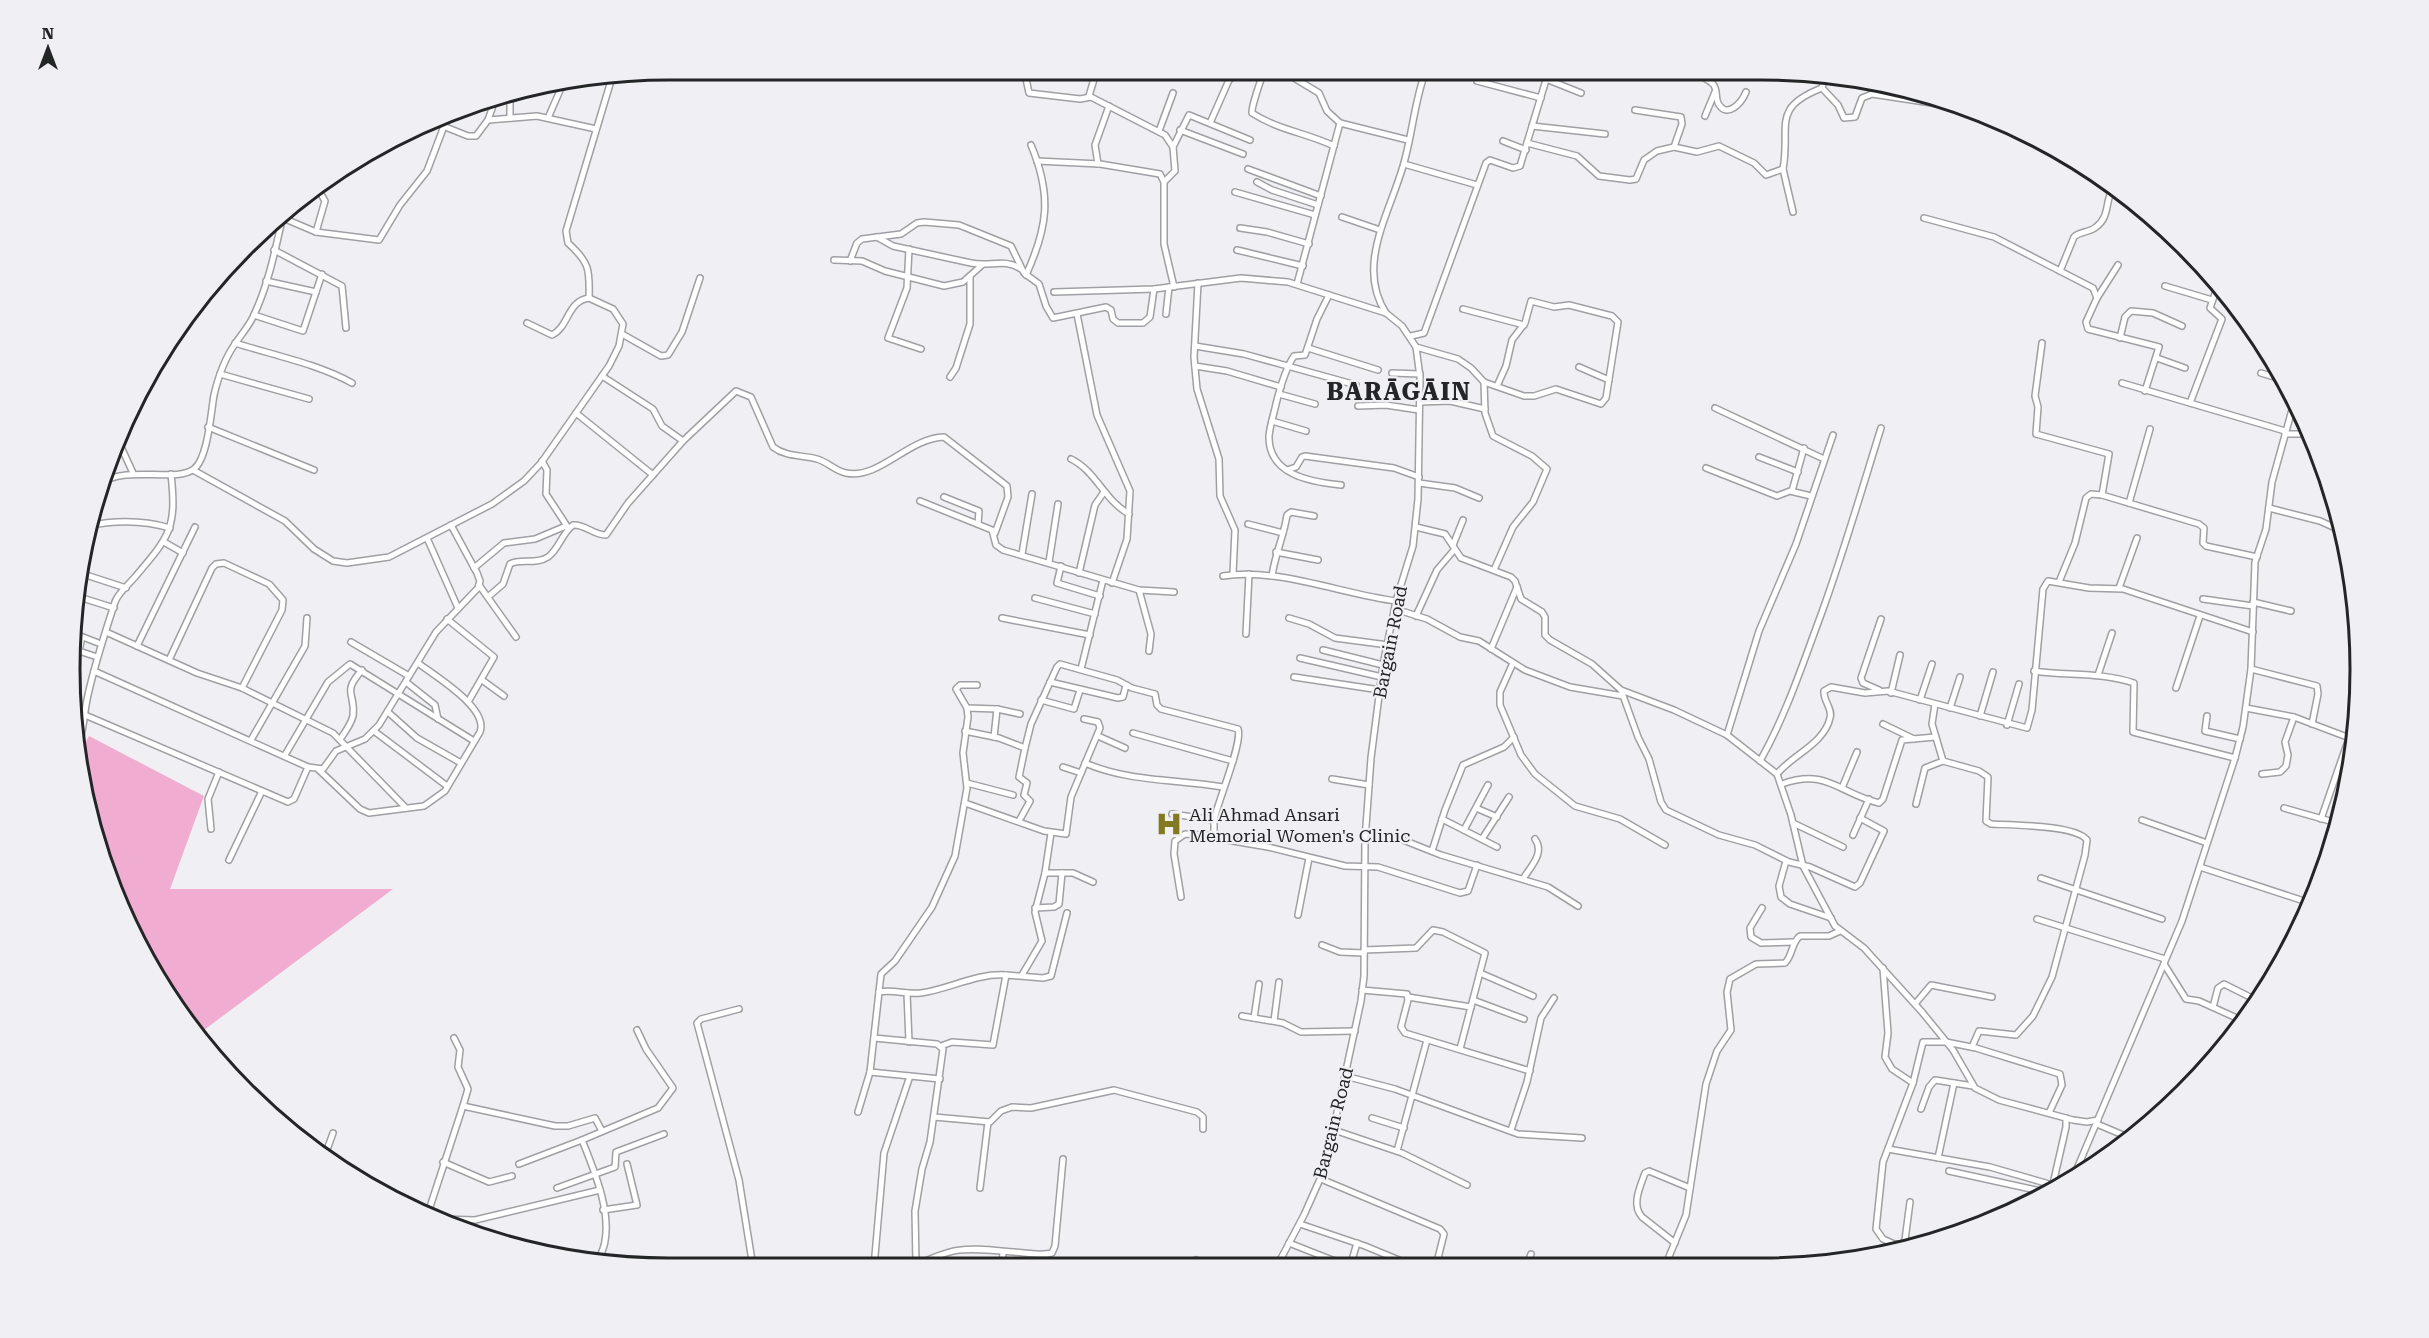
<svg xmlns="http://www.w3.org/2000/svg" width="2429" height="1338" viewBox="0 0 2429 1338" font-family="'Roboto Serif',serif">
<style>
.green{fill:#f1add1}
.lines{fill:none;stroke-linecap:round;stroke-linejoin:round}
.minor-casing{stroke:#9fa0a3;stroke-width:8}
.minor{stroke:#fff;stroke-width:5}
.labels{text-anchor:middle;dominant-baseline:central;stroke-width:4.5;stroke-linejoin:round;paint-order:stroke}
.street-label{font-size:18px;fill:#242526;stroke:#f0f0f4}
.poi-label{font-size:18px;fill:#242526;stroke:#f0f0f4;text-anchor:start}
.district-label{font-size:24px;font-weight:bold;letter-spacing:1.5px;fill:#242526;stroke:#f0f0f4}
.rim{fill:none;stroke:#242526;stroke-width:3}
</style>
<rect width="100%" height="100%" fill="#f0f0f4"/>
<!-- green -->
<path class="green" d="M89,736L204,796L170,889H393L196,1036L170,1002L115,899L89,824L78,755Z"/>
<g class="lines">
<!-- minor casing -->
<g class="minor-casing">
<g id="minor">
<path d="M1024,69L1029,93L1080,99L1091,97L1165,135L1173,147L1175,171L1164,182"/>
<path d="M1265,70C1262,75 1251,108 1252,113C1278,130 1307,133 1334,146"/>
<path d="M1281,70L1319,93L1327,111L1340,123L1408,140"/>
<path d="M1692,70C1699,75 1707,79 1713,84C1718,90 1715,97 1718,103C1727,120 1742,102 1746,92"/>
<path d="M1197,71V70"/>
<path d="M1825,75L1822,88L1838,105L1844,118L1855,117L1862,98L1872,94L1958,107"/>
<path d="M1546,79L1581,93"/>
<path d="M1477,81L1541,98"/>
<path d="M1089,96L1097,69"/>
<path d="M1635,110L1681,117L1682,124L1674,147"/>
<path d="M1705,116L1715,92"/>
<path d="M510,117V103L513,91"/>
<path d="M548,118L565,79"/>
<path d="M488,120L537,116L596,129"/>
<path d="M1210,123L1229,80L1242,70"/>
<path d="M443,126L468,136H476L488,120L495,100L492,97"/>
<path d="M1532,126L1605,134"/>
<path d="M1180,130L1243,154"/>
<path d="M1159,131L1173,93"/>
<path d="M1503,141L1526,150"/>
<path d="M1527,143L1577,156L1599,176L1630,180L1636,179L1644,160L1657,151L1674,147L1697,152L1719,146L1754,163L1766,175L1783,169C1791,126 1770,108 1822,88"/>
<path d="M1173,147L1189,115L1250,140"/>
<path d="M1037,161L1100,164L1160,174L1164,182V244L1174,287"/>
<path d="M1098,164L1095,145L1109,106"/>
<path d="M1404,164L1477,185"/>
<path d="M1248,169L1321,196"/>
<path d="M1783,169L1793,212"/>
<path d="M1257,182L1272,190L1318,205"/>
<path d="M310,189L321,194L325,201L316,232"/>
<path d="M1235,192L1315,215"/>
<path d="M1342,217L1380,230"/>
<path d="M283,218L316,232L379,240L400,205L427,171L449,113"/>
<path d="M1924,218L1994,237L2093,288L2097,298L2086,322L2088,329L2159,347L2145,391"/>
<path d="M1240,228L1267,232L1309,244"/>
<path d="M877,237L893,246L971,263C990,267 1005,258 1021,269"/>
<path d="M909,249L907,288L888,338L921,349"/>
<path d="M274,250L342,286L346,328"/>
<path d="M1237,250L1303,266"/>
<path d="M834,260L862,261L885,271L944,286L963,282L982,265"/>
<path d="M850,261L857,243L862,239L901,234L917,223L924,222L959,225L1011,246L1024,273L1039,284L1046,306L1053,318L1106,307L1111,310L1113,319L1118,323H1143L1150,317L1154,289"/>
<path d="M2060,271L2074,237C2080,231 2089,233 2096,227C2110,217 2105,201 2113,187"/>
<path d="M1026,275C1048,227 1052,195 1031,145"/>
<path d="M266,281L316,292"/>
<path d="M1198,283L1194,357L1197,389L1219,459L1220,496L1235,530L1233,574"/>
<path d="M1297,284L1340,123"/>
<path d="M2165,286L2212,300"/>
<path d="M1054,292L1154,289L1241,278L1288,282L1386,313L1402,326L1416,347L1420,377L1418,499L1413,546L1396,601L1383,665L1371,758L1365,840L1364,976L1361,1001L1325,1168L1304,1215L1277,1266"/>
<path d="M1329,295L1317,319L1305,355L1294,356C1285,369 1280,388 1276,404C1274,414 1270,425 1269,436C1268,475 1311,482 1341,485"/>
<path d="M589,298C590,269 589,262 568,243L566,231L613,74"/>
<path d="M2097,298L2118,265"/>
<path d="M1463,309L1524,325"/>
<path d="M1386,313C1354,264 1393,208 1405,159C1413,129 1415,99 1426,70"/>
<path d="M1077,314L1097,415L1130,491L1127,539L1112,583"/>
<path d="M1166,314L1169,287"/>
<path d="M254,315L303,331L322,274"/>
<path d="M622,334L661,356L668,355L682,332L700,278"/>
<path d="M1411,336L1424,333L1486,163L1490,160L1513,168L1520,166L1549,70"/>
<path d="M2120,338L2125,317L2131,311L2153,313L2182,326"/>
<path d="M235,343C273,355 318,364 352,383"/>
<path d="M2042,343L2035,396L2038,407L2036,434L2109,454L2102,495L2199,524L2204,528L2203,543L2206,546L2257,557"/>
<path d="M1195,346L1244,354L1356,385"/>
<path d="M1416,347L1458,359L1471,368L1484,382L1524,396H1534L1556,389L1601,404L1606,398L1618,322L1612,316L1569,305L1554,307L1531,301L1525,323L1512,340L1506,366L1497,386"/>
<path d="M1308,348L1378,370"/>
<path d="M2157,358L2185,368"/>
<path d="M1195,366L1227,371L1281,387"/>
<path d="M1579,367L1609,380"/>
<path d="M1392,373L1420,374"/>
<path d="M2261,373L2284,380"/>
<path d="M220,374L309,399"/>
<path d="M602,376L653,409L662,426L683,441"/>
<path d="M950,377L956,368L970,324V276"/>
<path d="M1484,382L1485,413L1493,436L1532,456L1547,469L1533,502L1513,527L1494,570"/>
<path d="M2122,383L2285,431"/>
<path d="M1279,394L1315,404"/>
<path d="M1420,402L1450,401L1485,409"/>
<path d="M2190,403L2222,319L2210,308L2218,285"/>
<path d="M1358,406L1386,405L1419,410"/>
<path d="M1715,408L1824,459"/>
<path d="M576,413L653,475"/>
<path d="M1272,421L1306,431"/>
<path d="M208,427L314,470"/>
<path d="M2285,434H2310"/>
<path d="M116,436L133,473"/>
<path d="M1759,457L1798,472"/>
<path d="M1071,459C1096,471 1104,500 1129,514"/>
<path d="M542,461L547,470L546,494L567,526"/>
<path d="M1706,468L1777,496L1790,491L1811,496"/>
<path d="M193,470L285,521L314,549L333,561L347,563L389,557L492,504L524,481L541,463L609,366L619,346L623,324L613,309L589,298C567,301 569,327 552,335L527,323"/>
<path d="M1287,470L1296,467L1302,457L1305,456L1394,468L1419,477"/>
<path d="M100,483C129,465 175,483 194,469C208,458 211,412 214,395C218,378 225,358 235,344C241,335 248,327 253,317C269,284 276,246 284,211"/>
<path d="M1419,483L1455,488L1479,498"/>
<path d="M1792,491L1804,448"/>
<path d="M944,497L979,511L978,524"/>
<path d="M920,501L992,530L996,545L1003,550L1139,590L1174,592"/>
<path d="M2129,503L2150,429"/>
<path d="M2269,508L2320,521L2342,531"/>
<path d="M1248,524L1283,533"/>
<path d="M87,526C115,520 143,520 170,528"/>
<path d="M1416,527L1445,534L1461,558L1511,577L1515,581L1521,599L1542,612L1545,617V635L1550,640L1592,664L1621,690L1674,710L1727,735L1777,774L1791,815L1803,866L1835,926L1864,948L1922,1012L1953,1050L1975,1088L1999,1100L2073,1120L2087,1122L2098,1120"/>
<path d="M427,538L458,608"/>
<path d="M164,542L183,553"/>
<path d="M1453,545L1463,520"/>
<path d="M1276,552L1318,560"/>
<path d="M1022,554L1032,494"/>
<path d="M1049,562L1058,504"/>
<path d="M1061,566L1057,583L1100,596"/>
<path d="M474,568L504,543L535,539L566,526"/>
<path d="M80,573L126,588"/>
<path d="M1079,573L1095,505L1104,492"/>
<path d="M1223,576C1276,567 1342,594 1396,601"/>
<path d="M1272,576C1275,554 1284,536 1287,515L1291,512L1314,516"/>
<path d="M2059,582L2075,543L2086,498L2091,494L2102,495"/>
<path d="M479,585L516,637"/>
<path d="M2119,588L2137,538"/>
<path d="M1139,590L1151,634L1149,651"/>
<path d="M76,596L114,608"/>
<path d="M489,596L503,584L510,564C520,558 536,565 548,557C559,549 562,533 573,525C585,524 593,535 606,535L628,503L683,441L736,391L751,397L773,447C786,457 802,455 817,459C828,462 835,471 846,473C879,480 908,438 944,437L1007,486L1008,497L995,533"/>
<path d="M1035,598L1095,614"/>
<path d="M2203,599L2253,606"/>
<path d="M2253,602L2291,611"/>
<path d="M2353,605L2351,626L2358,639"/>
<path d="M1395,609L1427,619L1460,637L1479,641L1525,670L1570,687L1623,696"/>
<path d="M1416,616L1437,570L1454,550"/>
<path d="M1002,618L1090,635"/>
<path d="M1289,618L1309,624L1335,638L1388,645"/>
<path d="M447,619L494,657L468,702"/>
<path d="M70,632L101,644"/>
<path d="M106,632L197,673L242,688L333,733L406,808"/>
<path d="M1246,634L1249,574"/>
<path d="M82,637L79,651L97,657"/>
<path d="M351,642L409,676"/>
<path d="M137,646L195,527"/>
<path d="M1491,649L1517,587"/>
<path d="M1323,650L1383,665"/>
<path d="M1300,658L1382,677"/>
<path d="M169,660L212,568L216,564L224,563L269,584L283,600L282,610L242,688"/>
<path d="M1513,663L1500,692V705L1521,755L1535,774L1575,806L1620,819L1665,845"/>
<path d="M1081,669L1103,580"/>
<path d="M2251,669L2317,686L2318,694L2312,724"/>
<path d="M94,671L308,767L323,769L336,751L365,739L379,725L436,632L478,588L480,581L477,573L451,525"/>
<path d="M2034,671C2067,676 2101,672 2134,683L2133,732L2235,758"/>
<path d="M2098,675L2112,633"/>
<path d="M1294,677L1380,690"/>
<path d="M482,680L504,696"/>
<path d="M406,682L435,705L438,719"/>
<path d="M1050,682L1118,698L1123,697L1126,685"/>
<path d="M2176,688L2200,616"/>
<path d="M1621,690L1638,737L1649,759L1661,802L1666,810L1719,835L1755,845L1789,862L1810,867L1855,887L1860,883L1884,831L1860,818"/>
<path d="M1879,690L1863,683L1861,678L1881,619"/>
<path d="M1891,693L1900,655"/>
<path d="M1041,700L1074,709L1080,690"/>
<path d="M1920,700L1932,664"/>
<path d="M1935,704L1932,724L1943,761L1979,771L1988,777L1986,821L1991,824C2011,825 2077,825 2087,840L2085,855L2052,977L2033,1016L2016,1035L1979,1031L1972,1047"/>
<path d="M967,708L997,709L1020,714"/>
<path d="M1950,708L1960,677"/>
<path d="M2246,708L2294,717L2355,740"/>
<path d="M388,712L417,738L461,763"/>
<path d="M85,715L288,802L294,799L308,767"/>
<path d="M1980,716L1993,672"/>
<path d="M2207,716L2205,731L2240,739"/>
<path d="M1883,724L1914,739"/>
<path d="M2007,725L2019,684"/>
<path d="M374,731L447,786"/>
<path d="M965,731L999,738L1025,748L1019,777L1027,783L1024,795L1030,801L1019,821"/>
<path d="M1133,733L1233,761"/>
<path d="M1727,735L1759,631L1796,544L1833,435"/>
<path d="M1098,736L1125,748"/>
<path d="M994,737L997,709"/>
<path d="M341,738C346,731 351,724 353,716C356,692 341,694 362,670"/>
<path d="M251,740L305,646L307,618"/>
<path d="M1025,748L1031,724L1057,667L1060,664L1117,680L1132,688L1155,694L1157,705L1161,709L1238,729C1243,742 1218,801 1214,820V831L1217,836L1227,840L1268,847L1345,866L1378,867L1460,893L1468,891L1477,865"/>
<path d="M77,749C85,728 83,716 88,695C95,663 105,633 115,602C118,593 129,584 135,577C170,536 177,528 171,474"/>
<path d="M285,755L328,682L350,664L474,741"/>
<path d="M1760,761C1787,713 1803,663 1822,612C1844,551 1862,489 1881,428"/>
<path d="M1085,763C1129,782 1176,779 1223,787"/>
<path d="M1063,767L1081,773"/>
<path d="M319,770L360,809L369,813L424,806L445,791L480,732C489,708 435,676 418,663"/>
<path d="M1777,774C1792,755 1824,744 1830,718C1833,709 1823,701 1824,691L1831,687L1865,693L1888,691L2027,728L2032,710L2043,589L2048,581L2089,588L2123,589L2253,632"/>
<path d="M2262,774L2280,772L2286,766L2288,755L2285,742L2294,717"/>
<path d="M1332,779L1369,785"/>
<path d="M967,783L1013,795"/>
<path d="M1782,784C1827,768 1838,793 1879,803L1883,799L1902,740L1935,737"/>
<path d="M1842,788L1857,752"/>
<path d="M965,803L1044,831L1066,834L1071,797L1100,728L1098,722L1084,719"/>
<path d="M1916,804L1925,768L1943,761"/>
<path d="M1476,808L1497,817"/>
<path d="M2284,808L2337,823"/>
<path d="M1172,814L1214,820"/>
<path d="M1442,819L1497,847"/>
<path d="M2321,819L2349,738"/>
<path d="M2142,820L2207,843"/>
<path d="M1793,823L1843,847"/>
<path d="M211,829L208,799L219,772"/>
<path d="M1464,830L1488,785"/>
<path d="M1366,832L1398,838L1441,855L1548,887L1578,906"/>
<path d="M1853,835L1869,799"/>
<path d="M1482,839L1509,797"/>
<path d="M1432,851L1445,810L1463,765L1504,747L1514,737"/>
<path d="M229,860L262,791"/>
<path d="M1786,861L1779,886L1781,897L1790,904L1831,918"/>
<path d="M2200,867L2310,903"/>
<path d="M1045,873H1073L1093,882"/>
<path d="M2041,878L2162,919"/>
<path d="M1523,879C1531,866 1545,853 1535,839"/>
<path d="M1181,897L1174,854L1175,841L1185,834L1217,836"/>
<path d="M1035,908L1054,907L1059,904L1062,873"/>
<path d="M1762,908L1750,928L1751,937L1761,943L1794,942"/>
<path d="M1298,915L1309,858"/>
<path d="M2037,919L2165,959"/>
<path d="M1322,945L1340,952L1364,953"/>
<path d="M1364,950L1416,948L1433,930L1443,932L1485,953L1460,1049"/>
<path d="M2164,964L2186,999L2199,1001L2241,1020"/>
<path d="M1883,968L1888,1033L1885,1057L1892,1069L1913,1083"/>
<path d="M1480,973L1533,996"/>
<path d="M1022,975L1042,941L1035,912L1045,873L1051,833"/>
<path d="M1362,990L1407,994L1408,1000L1401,1027L1405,1033L1530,1071"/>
<path d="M879,992C894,989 906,995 921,993C950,989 976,973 1006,975"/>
<path d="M907,993L909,1042"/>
<path d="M1408,997L1471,1007"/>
<path d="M1473,1000L1524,1019"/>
<path d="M1915,1004L1931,985L1992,997"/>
<path d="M2213,1007L2218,988L2224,984L2256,1000"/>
<path d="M739,1009L701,1019L697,1023L739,1180L753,1267"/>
<path d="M1242,1016L1283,1023L1301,1032L1355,1031"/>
<path d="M1254,1018L1259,984"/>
<path d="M1274,1021L1279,982"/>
<path d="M454,1038L460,1050L458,1067L468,1089L463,1106"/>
<path d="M874,1038L937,1044L943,1049L930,1142L922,1169L915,1211L916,1265"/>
<path d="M941,1046L952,1042L993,1045L1006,975L1043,978L1051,976L1067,913"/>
<path d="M870,1072L940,1079"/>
<path d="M1345,1076L1395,1089L1518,1134L1582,1138"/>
<path d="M1921,1109L1929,1087L1935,1080L1973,1086"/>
<path d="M858,1112L870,1072L881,974L895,961L932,907L955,856L967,788L963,753L968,717L967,708L956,689L960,685H977"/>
<path d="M934,1117L990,1122L1001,1111L1012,1107L1031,1108L1114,1090L1197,1112L1203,1117V1129"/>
<path d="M1372,1118L1404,1128"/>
<path d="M2097,1124L2130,1138"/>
<path d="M1334,1130L1402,1153L1467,1185"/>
<path d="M1511,1130L1527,1082L1541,1018L1554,998"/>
<path d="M582,1140L658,1108L673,1088L646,1049L637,1030"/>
<path d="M1888,1149L1990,1167L2056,1186"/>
<path d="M1397,1151L1427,1040"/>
<path d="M324,1158L333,1133"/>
<path d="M1938,1158L1954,1083"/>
<path d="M443,1162L489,1182L512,1176"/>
<path d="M1949,1171L2045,1192"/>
<path d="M2073,1178L2182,921L2235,758L2243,727L2251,669L2255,562L2266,529L2272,482L2295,399"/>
<path d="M1321,1179L1440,1229L1444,1234L1438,1258L1441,1265"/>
<path d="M2053,1184L2066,1127V1118"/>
<path d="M557,1188L615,1167L616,1152L664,1134"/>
<path d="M980,1188L988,1122"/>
<path d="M603,1210L637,1205L627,1164"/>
<path d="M428,1213L463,1106L555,1126H568L595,1118L602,1131"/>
<path d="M443,1219L475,1220L600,1190"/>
<path d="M1300,1224L1365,1246L1411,1265"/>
<path d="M1289,1243L1345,1265L1352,1260L1357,1243"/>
<path d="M1675,1243L1642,1217C1631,1205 1640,1187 1645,1173L1649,1171L1690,1188"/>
<path d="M1894,1244H1902L1905,1240L1910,1202"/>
<path d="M504,1245L595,1259L600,1256C617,1224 595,1172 582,1140L519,1164"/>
<path d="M1895,1251L1894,1244L1883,1239L1876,1229L1883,1162L1913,1083L1923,1042H1946L1976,1048L2060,1074L2062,1085L2049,1113"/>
<path d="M595,1259L668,1268"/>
<path d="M1196,1260L1209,1266"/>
<path d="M1666,1264L1686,1215L1706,1084L1717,1051L1731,1030L1727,992L1730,979L1756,964L1785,963C1793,955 1791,943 1800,936H1829L1840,931"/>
<path d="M1527,1265L1531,1254"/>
<path d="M874,1267L884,1153L910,1076"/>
<path d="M913,1267C956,1245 967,1248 1014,1252C1027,1253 1040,1256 1052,1253L1055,1246L1063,1159"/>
<path d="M1002,1267L1003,1252"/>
</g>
</g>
<!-- minor -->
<use href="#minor" class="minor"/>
</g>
<!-- icons -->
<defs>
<g id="hospital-bare" transform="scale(2.07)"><path d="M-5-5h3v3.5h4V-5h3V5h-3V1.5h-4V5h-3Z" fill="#817a20" stroke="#f0f0f4" stroke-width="2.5" paint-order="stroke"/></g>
</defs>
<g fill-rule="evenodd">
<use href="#hospital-bare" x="1169" y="824"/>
</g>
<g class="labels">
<!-- street labels -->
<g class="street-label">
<text transform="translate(1390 642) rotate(-79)">Bargain Road</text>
<text transform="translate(1333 1123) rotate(-76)">Bargain Road</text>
</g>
<!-- poi labels -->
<g class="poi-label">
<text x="1189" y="814">Ali Ahmad Ansari<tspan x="1189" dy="21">Memorial Women's Clinic</tspan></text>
</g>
<!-- district labels -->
<g class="district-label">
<text x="1399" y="392">BARĀGĀIN</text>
</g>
</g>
<!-- crop -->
<path d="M0 0H2429V1338H0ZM669 80H1761A589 589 0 0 1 2350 669V669A589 589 0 0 1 1761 1258H669A589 589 0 0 1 80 669V669A589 589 0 0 1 669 80Z" fill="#f0f0f4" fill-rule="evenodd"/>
<path class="rim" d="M669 80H1761A589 589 0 0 1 2350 669V669A589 589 0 0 1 1761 1258H669A589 589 0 0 1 80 669V669A589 589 0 0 1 669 80Z"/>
<!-- north arrow -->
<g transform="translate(48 48)" stroke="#f0f0f4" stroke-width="4.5" paint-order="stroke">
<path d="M0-4.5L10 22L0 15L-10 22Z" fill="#242526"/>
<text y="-9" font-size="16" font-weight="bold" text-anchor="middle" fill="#242526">N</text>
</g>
</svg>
